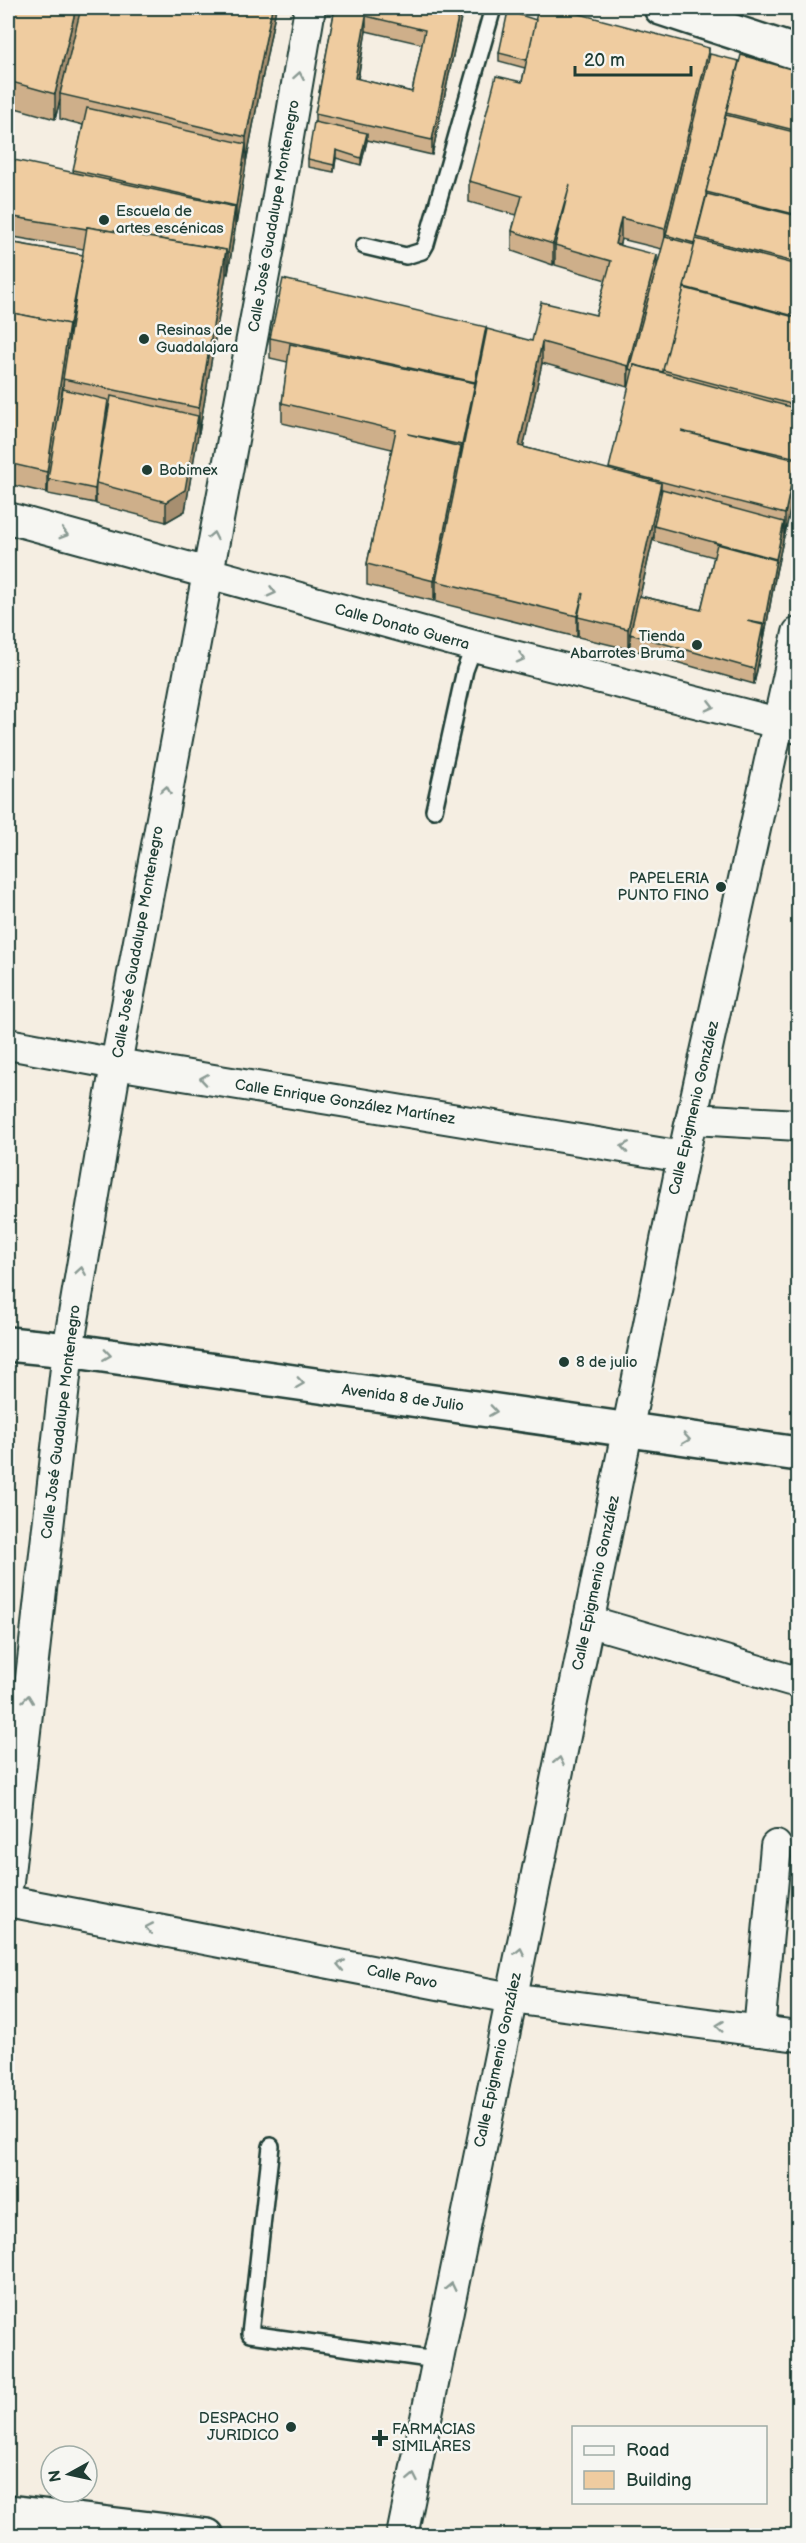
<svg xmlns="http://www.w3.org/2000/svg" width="806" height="2543" viewBox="0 0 806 2543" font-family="'Balsamiq Sans',sans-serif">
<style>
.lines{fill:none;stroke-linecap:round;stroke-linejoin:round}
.service-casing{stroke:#1f3d34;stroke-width:20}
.minor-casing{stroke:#1f3d34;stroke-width:34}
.tertiary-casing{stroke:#1f3d34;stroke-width:38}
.primary-casing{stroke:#1f3d34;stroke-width:38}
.service{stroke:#f6f6f2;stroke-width:15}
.minor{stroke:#f6f6f2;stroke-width:30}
.tertiary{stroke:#f6f6f2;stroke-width:33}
.primary{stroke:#f6f6f2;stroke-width:33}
.wall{fill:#ceaf8a;stroke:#1f3d34;stroke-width:1.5;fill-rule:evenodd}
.shaded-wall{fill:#a78f70;stroke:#1f3d34;stroke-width:1.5}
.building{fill:#efcca0;stroke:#1f3d34;stroke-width:1.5;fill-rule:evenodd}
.oneway{stroke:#8a9a93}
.poi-dot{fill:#1f3d34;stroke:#f6f6f2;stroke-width:2}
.labels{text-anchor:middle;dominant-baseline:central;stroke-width:5;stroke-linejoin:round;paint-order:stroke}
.poi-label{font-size:15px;fill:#1f3d34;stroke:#f6f6f2;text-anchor:start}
.street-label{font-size:15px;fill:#1f3d34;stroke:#f6f6f2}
</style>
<rect width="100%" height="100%" fill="#f5eee2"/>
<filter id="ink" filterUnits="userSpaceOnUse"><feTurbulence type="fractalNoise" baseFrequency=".0167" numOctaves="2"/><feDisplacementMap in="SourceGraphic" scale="12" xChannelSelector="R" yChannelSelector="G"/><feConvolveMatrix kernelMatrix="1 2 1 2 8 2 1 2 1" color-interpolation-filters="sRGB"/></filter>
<g filter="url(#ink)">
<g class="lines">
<!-- service casing -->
<g class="service-casing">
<g id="service">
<path d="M364,246L406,256L422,251L426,244L493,8"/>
<path d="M434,810L465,670L474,646"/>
<path d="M271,2146L250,2334L436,2360"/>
</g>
</g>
<!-- minor casing -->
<g class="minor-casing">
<g id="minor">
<path d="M8,518L474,646L798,728"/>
<path d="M8,1044L116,1064L683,1157"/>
<path d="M693,1119L798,1125"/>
<path d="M588,1621L790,1680"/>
<path d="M8,1882L68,1350L116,1064L271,237L310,8"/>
<path d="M8,1901L511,1998L798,2036"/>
<path d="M759,2031L776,1846"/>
<path d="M402,2536L683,1157L798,633"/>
</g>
</g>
<!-- tertiary casing -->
<g class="tertiary-casing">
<g id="tertiary">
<path d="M661,8L798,53"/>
<path d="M8,1344L68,1350L798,1454"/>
</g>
</g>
<!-- primary casing -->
<g class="primary-casing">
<path id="primary" d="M8,2512L207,2536"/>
</g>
<!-- service -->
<use href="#service" class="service"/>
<!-- minor -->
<use href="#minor" class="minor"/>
<!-- tertiary -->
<use href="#tertiary" class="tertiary"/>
<!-- primary -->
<use href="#primary" class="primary"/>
</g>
<!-- wall -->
<g class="wall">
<path d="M8,8H276L246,162L228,274L226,273L199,433H198L185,511L166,522L96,504V495L95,503L48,494V483L47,493L8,484V242L83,255L84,249L8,236V192L73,173L83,125L60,119V100L55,119L8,106ZM63,380V390L53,453Z"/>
<path d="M335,8H463L432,155L367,140L361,165L336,158L334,172L308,167V159L315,122V114ZM366,31L422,44L412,92L358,79Z"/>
<path d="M536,20L709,57L798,71V472L776,572L764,639L754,684L630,649V641L628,649L578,637V632L577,637L436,602V592L434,601L367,585V564L392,449L282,423V403L288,362L270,358V338L486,337L532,341L596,315L606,280L555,265V260L553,265L512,251V231L516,215L469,202V181L522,82L525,68L499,61V53ZM621,239L662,249L657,265L619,245ZM542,363L628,387L629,383L630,384L609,470L523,447ZM654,534V541L714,557L701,610L640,596Z"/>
</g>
<!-- shaded-wall -->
<g class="shaded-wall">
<path d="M76,8H82L60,94V100L55,119V94Z"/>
<path d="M272,8H276L246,162V137Z"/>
<path d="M460,8H463L432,155V140Z"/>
<path d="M366,16V31L355,93V78Z"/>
<path d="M709,48V69L666,235L665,250V229Z"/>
<path d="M367,133V141L361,165V158Z"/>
<path d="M246,144V164L236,226V206Z"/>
<path d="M336,150V158L334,172V165Z"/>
<path d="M570,184L555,245V260L553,265V244Z"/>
<path d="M235,207V228L228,274V253Z"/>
<path d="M621,218V239L615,264V244Z"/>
<path d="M226,250V275L199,433V408Z"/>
<path d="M83,255L69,344V329Z"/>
<path d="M657,255V275L629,369L628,387V366Z"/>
<path d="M69,324V344L47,493V472Z"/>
<path d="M486,327V348L475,402V382Z"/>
<path d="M542,342V363L519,467V446Z"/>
<path d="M475,383V403L462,466V445Z"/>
<path d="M108,400V415L96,483L95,503V489Z"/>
<path d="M198,416V436L185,511L166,522V502Z"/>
<path d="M461,447V467L436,581V592L434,601V581Z"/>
<path d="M798,451V472L797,479V458Z"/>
<path d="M796,460V480L785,535V514Z"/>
<path d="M661,483V503L654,526V534L631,635L630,634V641L628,649V629Z"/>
<path d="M784,522V536L776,572L764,639V624L776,559Z"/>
<path d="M583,593L578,617V632L577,637V616Z"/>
<path d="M763,625V640L754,684V669Z"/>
</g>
<!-- building -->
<g class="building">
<path d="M8,8H76L55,94L8,81Z"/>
<path d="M81,8H272L246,137L60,94Z"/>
<path d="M335,8H460L432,140L315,114ZM366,16L425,30L412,92L355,78Z"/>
<path d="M538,8H557L709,48L665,229L621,218L615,244L657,255L628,366L542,342L519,446L661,483L628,629L578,617L583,593L577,616L436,581L487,329L532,341L541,302L596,315L611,261L555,245L570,184L553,244L512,231L522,196L469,181L496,76L522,82Z"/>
<path d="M508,11L536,20L527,60L499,53Z"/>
<path d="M710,54L739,61L706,192V196L694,243L666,235Z"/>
<path d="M741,55L798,71V131L726,113Z"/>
<path d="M87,108L246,144L236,206L73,170Z"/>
<path d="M726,115L798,133V215L706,192Z"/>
<path d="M314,122L367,133L361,158L336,150L334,165L308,159Z"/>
<path d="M14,160L235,207L228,253H226V250L87,227V229L8,216V192Z"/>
<path d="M707,194L798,216V263L696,237Z"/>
<path d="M87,227L226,250L199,408L63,379Z"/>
<path d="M665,237L695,245L663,372L634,365L633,370L629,369Z"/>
<path d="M696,239L798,265V317L684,287Z"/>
<path d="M8,242L83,255L69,329V324L8,312Z"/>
<path d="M283,279L486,327L475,382L270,338Z"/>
<path d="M684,288L798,318V406L663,370Z"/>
<path d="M8,312L69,324L47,472L8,463Z"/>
<path d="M290,344L475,383L462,445L408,434L461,447L434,581L367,564L396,430L282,403Z"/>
<path d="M634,365L798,409V451L797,458L681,431L796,460L785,514L609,468Z"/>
<path d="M63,389L108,400L95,489L48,479Z"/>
<path d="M111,396L198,416L185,490L166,502L96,483Z"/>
<path d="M662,489L784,522L776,559L654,526Z"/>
<path d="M717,544L776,560L764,624L747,621L763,625L754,669L630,634L639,596L701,610Z"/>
</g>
<!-- one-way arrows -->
<defs><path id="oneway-chevron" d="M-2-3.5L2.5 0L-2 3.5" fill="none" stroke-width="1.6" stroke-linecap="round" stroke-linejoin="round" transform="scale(1.5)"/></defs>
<g class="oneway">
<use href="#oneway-chevron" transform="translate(299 76) rotate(-80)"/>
<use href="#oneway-chevron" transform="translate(64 534) rotate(16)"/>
<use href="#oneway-chevron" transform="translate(213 536) rotate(-79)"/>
<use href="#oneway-chevron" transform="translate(272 592) rotate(15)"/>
<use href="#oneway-chevron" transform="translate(521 658) rotate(14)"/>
<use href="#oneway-chevron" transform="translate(710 706) rotate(14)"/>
<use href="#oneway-chevron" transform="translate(166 790) rotate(-80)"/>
<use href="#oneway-chevron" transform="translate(204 1079) rotate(-171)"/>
<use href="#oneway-chevron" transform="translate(625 1147) rotate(-171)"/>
<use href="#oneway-chevron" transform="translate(81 1271) rotate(-81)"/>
<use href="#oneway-chevron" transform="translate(107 1355) rotate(8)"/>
<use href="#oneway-chevron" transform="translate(300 1383) rotate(8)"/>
<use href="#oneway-chevron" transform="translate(493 1411) rotate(8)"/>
<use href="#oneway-chevron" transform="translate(686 1439) rotate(8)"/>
<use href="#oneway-chevron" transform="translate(28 1699) rotate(-83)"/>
<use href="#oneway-chevron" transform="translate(559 1761) rotate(-78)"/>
<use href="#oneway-chevron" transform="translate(149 1928) rotate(-169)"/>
<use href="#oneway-chevron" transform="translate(520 1952) rotate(-78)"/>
<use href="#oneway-chevron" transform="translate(341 1965) rotate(-169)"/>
<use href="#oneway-chevron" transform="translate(720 2026) rotate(-173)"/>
<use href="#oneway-chevron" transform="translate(451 2287) rotate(-78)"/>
<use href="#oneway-chevron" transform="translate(413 2478) rotate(-79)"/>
</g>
</g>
<!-- markers -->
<g class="poi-dot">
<circle cx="104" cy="220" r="6"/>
<circle cx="144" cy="339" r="6"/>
<circle cx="147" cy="470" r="6"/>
<circle cx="697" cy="645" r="6"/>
<circle cx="721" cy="887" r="6"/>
<circle cx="564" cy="1362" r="6"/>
<circle cx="291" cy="2427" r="6"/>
<path d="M377 2429h6v6h6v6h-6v6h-6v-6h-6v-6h6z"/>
</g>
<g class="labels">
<!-- poi labels -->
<g class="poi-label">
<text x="116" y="211">Escuela de<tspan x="116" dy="17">artes escénicas</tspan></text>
<text x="156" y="330">Resinas de<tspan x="156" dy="17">Guadalajara</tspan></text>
<text x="159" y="470">Bobimex</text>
<text x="685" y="636" text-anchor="end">Tienda<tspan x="685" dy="17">Abarrotes Bruma</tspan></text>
<text x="709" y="878" text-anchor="end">PAPELERIA<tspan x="709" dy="17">PUNTO FINO</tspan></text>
<text x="576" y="1362">8 de julio</text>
<text x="279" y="2418" text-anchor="end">DESPACHO<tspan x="279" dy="17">JURIDICO</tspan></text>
<text x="392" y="2429">FARMACIAS<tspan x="392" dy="17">SIMILARES</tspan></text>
</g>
<!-- street labels -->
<g class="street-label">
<text transform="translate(274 216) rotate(-80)">Calle José Guadalupe Montenegro</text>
<text transform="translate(402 627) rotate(15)">Calle Donato Guerra</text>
<text transform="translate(138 942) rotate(-80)">Calle José Guadalupe Montenegro</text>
<text transform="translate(345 1102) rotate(9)">Calle Enrique González Martínez</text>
<text transform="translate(694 1108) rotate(-77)">Calle Epigmenio González</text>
<text transform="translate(403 1398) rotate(8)">Avenida 8 de Julio</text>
<text transform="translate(61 1422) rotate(-83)">Calle José Guadalupe Montenegro</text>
<text transform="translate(596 1583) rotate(-78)">Calle Epigmenio González</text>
<text transform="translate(402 1977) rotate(11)">Calle Pavo</text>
<text transform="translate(498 2060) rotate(-78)">Calle Epigmenio González</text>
</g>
</g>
<!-- margin -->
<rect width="806" height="2543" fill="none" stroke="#f6f6f2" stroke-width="30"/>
<rect x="15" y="15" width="776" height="2513" fill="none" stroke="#1f3d34" stroke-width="2" filter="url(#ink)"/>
<!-- legend -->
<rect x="572" y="2426" width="195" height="78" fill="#f6f6f2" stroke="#a0aca6" stroke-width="1.5"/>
<rect x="584" y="2446" width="30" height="9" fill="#f6f6f2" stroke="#a0aca6" stroke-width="1.5"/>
<text x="626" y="2456" font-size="18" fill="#1f3d34">Road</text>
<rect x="584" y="2471" width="30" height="18" fill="#efcca0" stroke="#a0aca6" stroke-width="1.5"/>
<text x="626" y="2486" font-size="18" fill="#1f3d34">Building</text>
<!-- north arrow -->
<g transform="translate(69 2474) rotate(262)"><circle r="28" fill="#f6f6f2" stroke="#a0aca6" stroke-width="1.5"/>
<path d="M0-4.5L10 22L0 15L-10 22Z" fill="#1f3d34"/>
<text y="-9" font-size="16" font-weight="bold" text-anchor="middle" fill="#1f3d34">N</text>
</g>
<!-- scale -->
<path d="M575 66v9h116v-9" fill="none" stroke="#1f3d34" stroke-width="3"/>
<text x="584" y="66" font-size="18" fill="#1f3d34" stroke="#f6f6f2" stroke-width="4.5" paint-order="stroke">20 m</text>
</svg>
